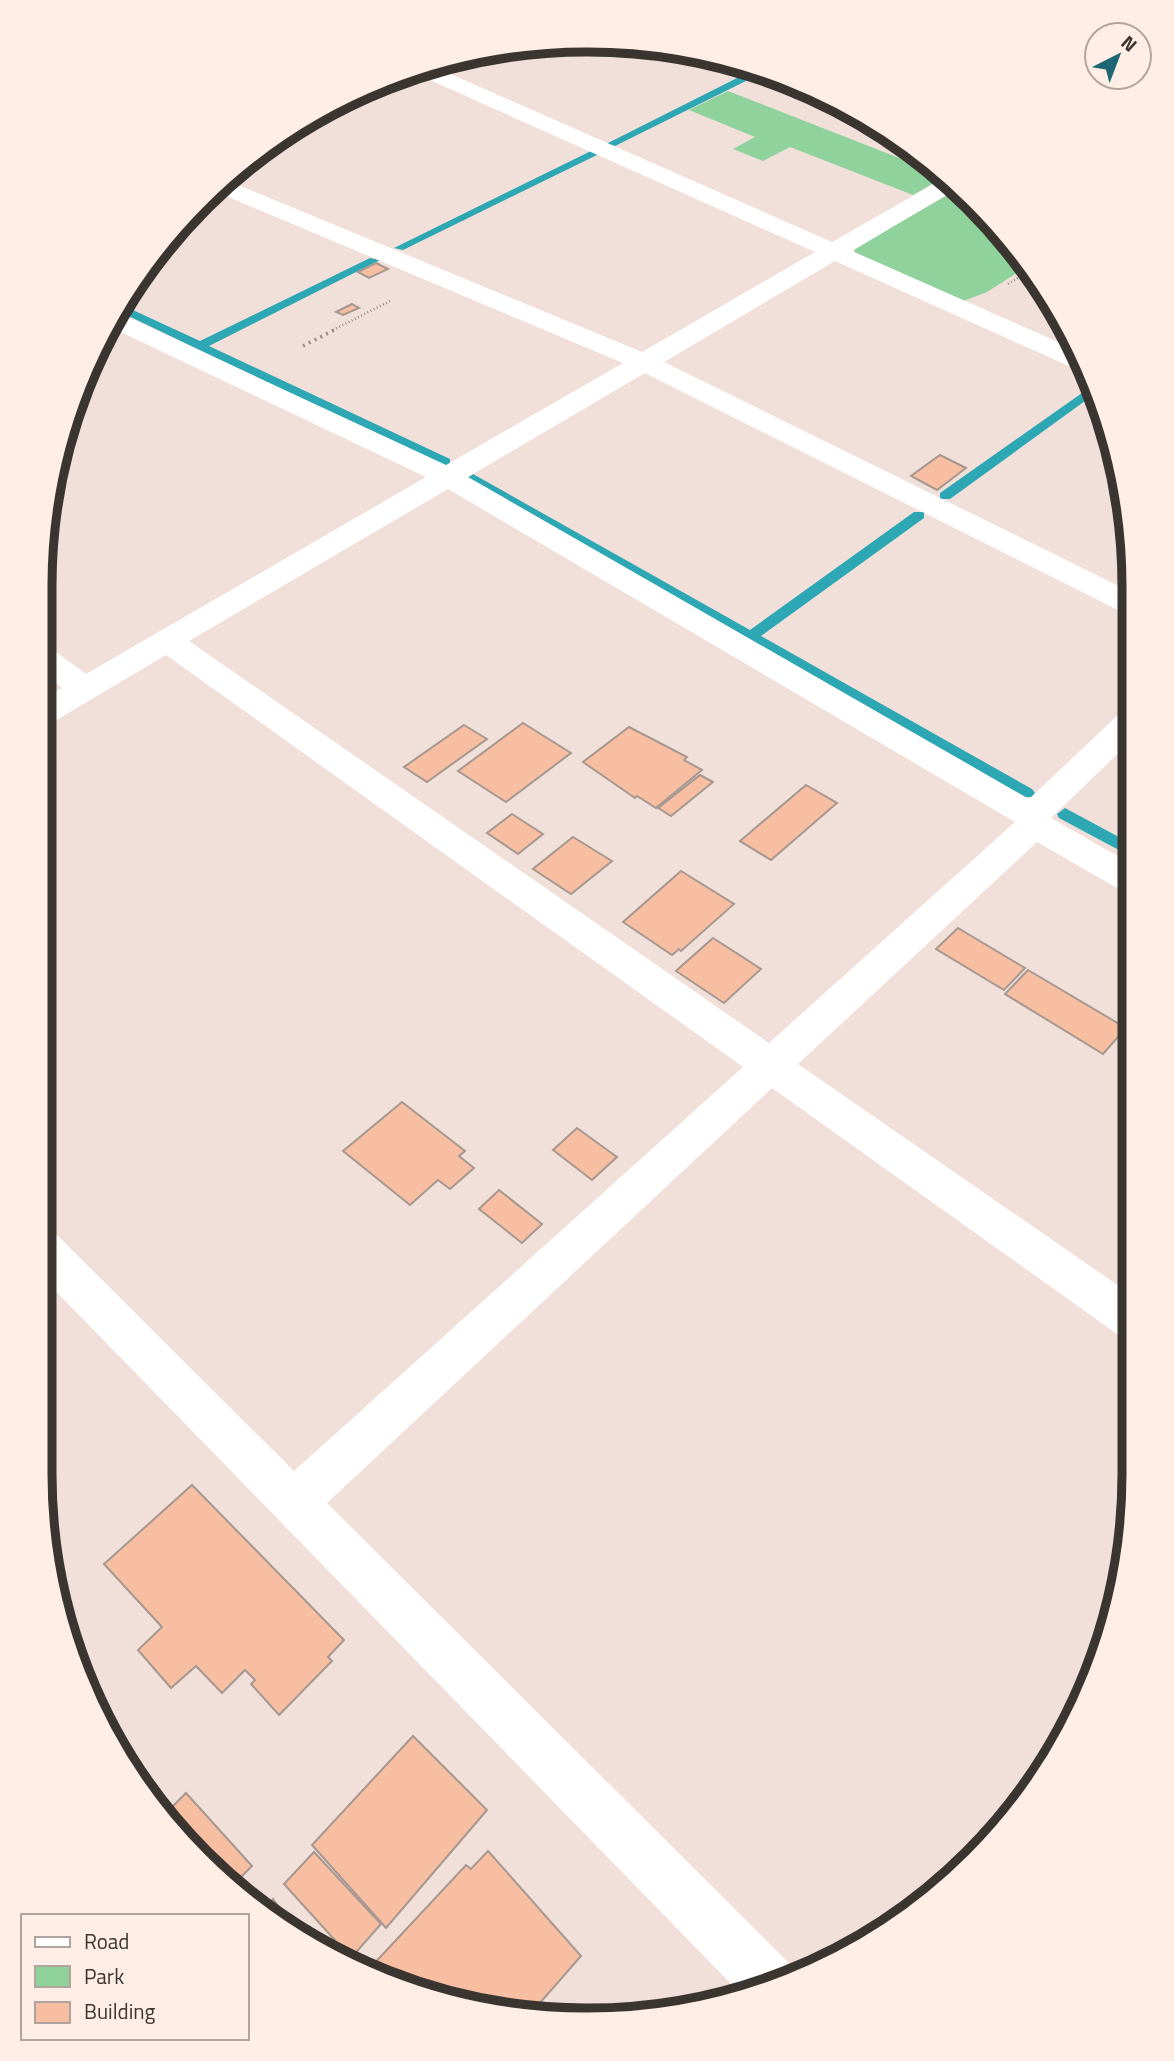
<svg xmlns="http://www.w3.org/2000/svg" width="1174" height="2061" viewBox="0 0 1174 2061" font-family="'Titillium Web',sans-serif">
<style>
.green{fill:#8fd29b}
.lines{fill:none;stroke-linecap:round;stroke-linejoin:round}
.stream{fill:#2ca7b3;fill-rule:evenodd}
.building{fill:#f8bea1;stroke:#a69790;stroke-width:2}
.path-far1{stroke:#968b86;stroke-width:2.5;stroke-dasharray:1 2.5;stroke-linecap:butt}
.path{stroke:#968b86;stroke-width:3.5;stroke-dasharray:2 4.5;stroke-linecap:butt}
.minor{fill:#fff;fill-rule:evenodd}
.rim{fill:none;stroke:#3b3532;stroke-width:9}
</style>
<rect width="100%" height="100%" fill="#f0e0d9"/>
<!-- green -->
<g class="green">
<path d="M728,91L940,174L944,177L913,195L790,147L763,161L733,149L755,137L689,110Z"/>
<path d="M958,189L973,200L1028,266L987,292L961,302L857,258L854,249Z"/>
</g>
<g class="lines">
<!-- stream -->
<g class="stream">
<path d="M757,68L766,71L615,146L606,144Z"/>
<path d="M593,150L597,151V155L403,250L394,248Z"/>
<path d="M370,258L380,260L209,346L450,459V465H440L116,310L122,305L200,341Z"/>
<path d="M1092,386L1096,393L950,499H940V493Z"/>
<path d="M473,474L750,630L914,512H924V518L761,636L1032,789L1035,793L1032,797H1022L468,481L467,478Z"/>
<path d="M1065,808L1130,843V856L1059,818L1057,814Z"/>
</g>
</g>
<!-- building -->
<g class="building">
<path d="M376,263L388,269L369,278L358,272Z"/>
<path d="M352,304L359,308L343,315L336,312Z"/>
<path d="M940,455L966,468L937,490L911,476Z"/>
<path d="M523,723L571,753L506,802L458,771Z"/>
<path d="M464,725L487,739L427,782L404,767Z"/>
<path d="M629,727L687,757L684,760L702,770L656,808L637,796L635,798L583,762Z"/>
<path d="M700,775L713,782L671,816L658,808Z"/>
<path d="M806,785L837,803L771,860L740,841Z"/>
<path d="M512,814L543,834L518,854L487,833Z"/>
<path d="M573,837L612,861L571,894L533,869Z"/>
<path d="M681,871L734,904L681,951L679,949L672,955L623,922Z"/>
<path d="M958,928L1025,968L1004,990L936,949Z"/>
<path d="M713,938L761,969L724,1003L676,971Z"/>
<path d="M1028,970L1126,1028L1103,1054L1005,994Z"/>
<path d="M402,1102L465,1151L459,1156L474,1168L450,1189L438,1180L410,1205L343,1151Z"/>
<path d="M577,1128L617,1157L592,1180L553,1150Z"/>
<path d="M499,1190L542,1224L522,1243L479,1209Z"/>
<path d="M192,1485L344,1640L328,1657L332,1661L279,1715L251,1684L255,1680L245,1670L222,1693L196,1666L171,1688L138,1650L162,1627L104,1564Z"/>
<path d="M413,1736L487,1810L386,1928L312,1845Z"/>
<path d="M186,1793L252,1866L235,1883L163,1816Z"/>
<path d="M982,1829L989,1835L947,1885L936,1892Z"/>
<path d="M488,1851L581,1956L533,2011L445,2002L370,1968L466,1865L471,1869Z"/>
<path d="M314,1852L381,1924L351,1958L284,1884Z"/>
<path d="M273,1899L298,1933L296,1935L283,1928L263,1909Z"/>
</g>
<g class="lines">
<!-- path-far1 -->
<g class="path-far1">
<path d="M1008,284L1031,270"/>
<path d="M333,330L392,300"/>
</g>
<!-- path -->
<path class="path" d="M303,346L336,329"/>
<!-- minor -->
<path class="minor" d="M430,65L832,242L944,178L958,188L852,251L1074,349L1083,368L1071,367L835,261L664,362L1129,591V613L1118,610L645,373L468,477L1029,799L1118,715L1130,712V742L1051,818L1130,863V892L1117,888L1037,842L798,1064L1132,1295V1340L1117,1334L772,1088L327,1503L791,1965L796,1979L739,1992L40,1275L41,1229L56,1234L294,1471L743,1067L166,655L53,722L41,725V699L62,688L41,672V646L52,649L86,674L426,477L108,326L115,311L446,465L623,363L214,191L226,180L642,352L815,252L412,72ZM448,489L1015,822L769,1043L189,641Z"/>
</g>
<!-- crop -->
<path d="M0 0H1174V2061H0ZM586 52H588A534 534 0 0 1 1122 586V1474A534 534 0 0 1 588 2008H586A534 534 0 0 1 52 1474V586A534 534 0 0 1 586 52Z" fill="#feeee6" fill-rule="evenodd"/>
<path class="rim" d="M586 52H588A534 534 0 0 1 1122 586V1474A534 534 0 0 1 588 2008H586A534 534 0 0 1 52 1474V586A534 534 0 0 1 586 52Z"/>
<!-- legend -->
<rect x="21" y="1914" width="228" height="126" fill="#feeee6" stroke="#b0a49e" stroke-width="2"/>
<rect x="35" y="1937" width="35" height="10" fill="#ffffff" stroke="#b0a49e" stroke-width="2"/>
<text x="84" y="1949" font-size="21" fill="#3b3532">Road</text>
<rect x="35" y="1966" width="35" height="21" fill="#8fd29b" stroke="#b0a49e" stroke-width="2"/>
<text x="84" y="1984" font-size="21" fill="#3b3532">Park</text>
<rect x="35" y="2002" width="35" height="21" fill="#f8bea1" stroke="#b0a49e" stroke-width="2"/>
<text x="84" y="2019" font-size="21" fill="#3b3532">Building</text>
<!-- north arrow -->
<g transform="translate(1118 56) rotate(42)"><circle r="33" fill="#feeee6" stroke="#b0a49e" stroke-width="2"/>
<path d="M0-5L12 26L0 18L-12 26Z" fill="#1c6771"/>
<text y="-10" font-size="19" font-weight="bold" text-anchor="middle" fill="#3b3532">N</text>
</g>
</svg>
